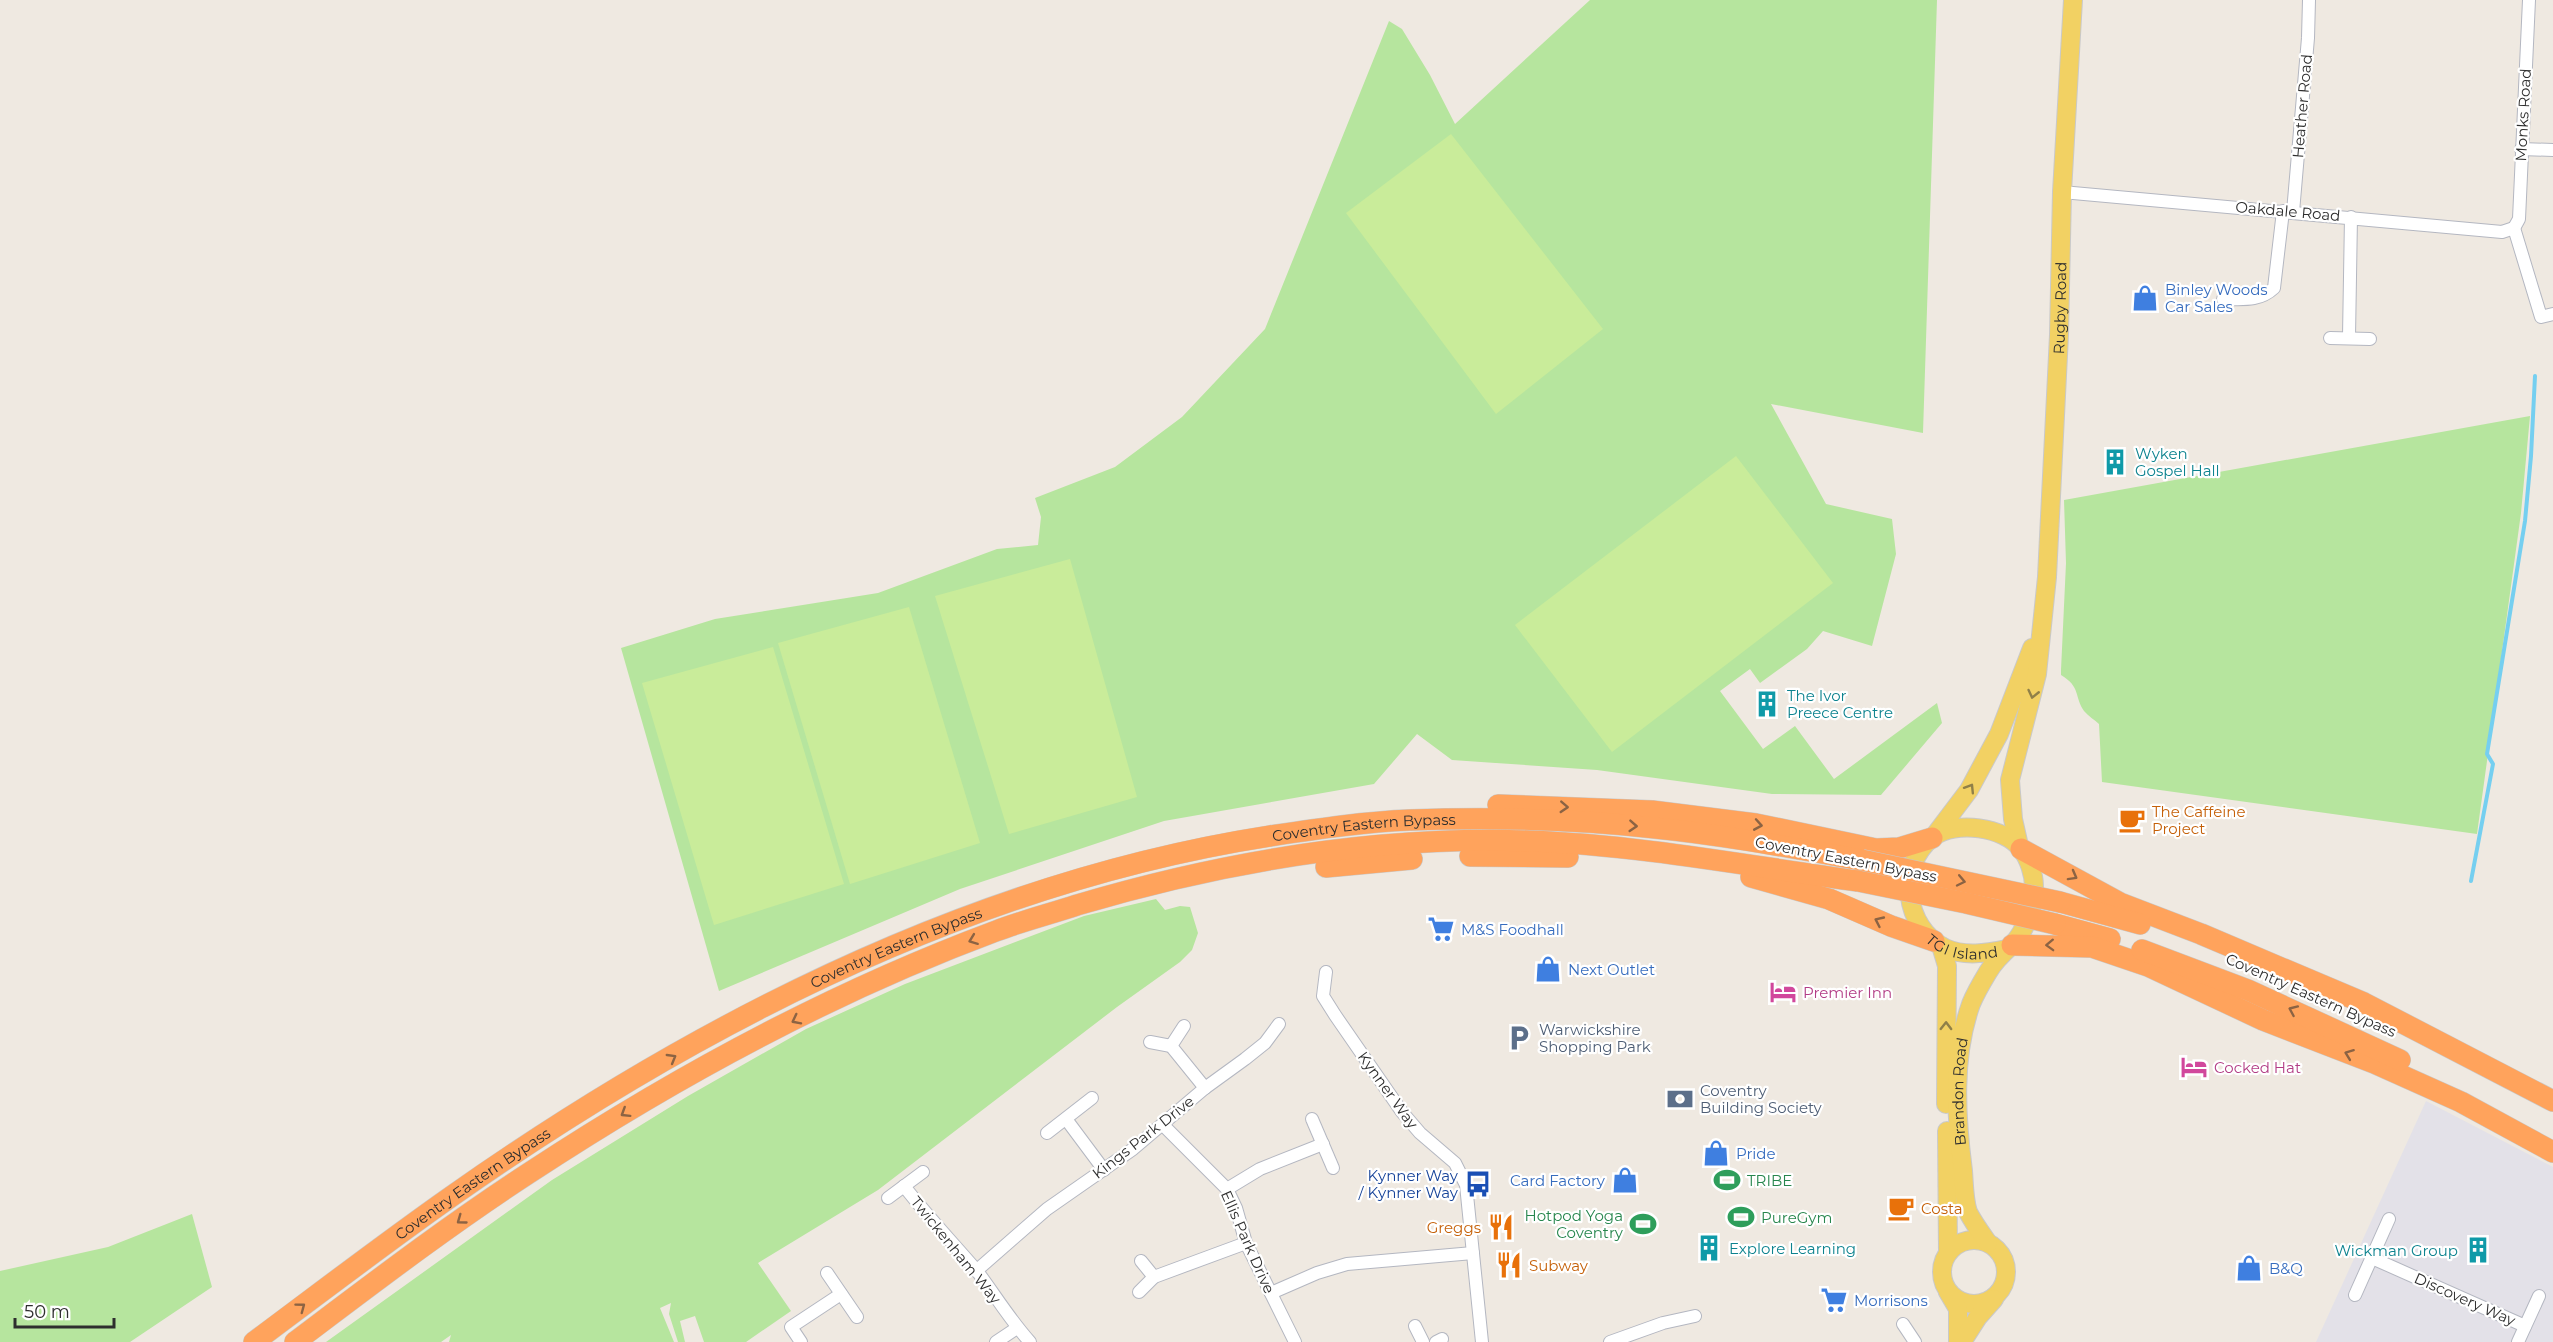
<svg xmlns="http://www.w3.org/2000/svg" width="2553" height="1342" viewBox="0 0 2553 1342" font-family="Montserrat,sans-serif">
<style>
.industrial{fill:#e3e1e8}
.green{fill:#b6e59e}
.pitch{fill:#c9ec9a}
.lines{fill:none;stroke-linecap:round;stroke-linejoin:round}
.stream{stroke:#75cff0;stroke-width:4}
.street-casing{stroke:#b4b7c1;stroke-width:14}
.primary-casing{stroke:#c9c9c9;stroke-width:20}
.highway-casing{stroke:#c9c9c9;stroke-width:22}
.street{stroke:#fff;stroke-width:12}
.primary{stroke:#f2d163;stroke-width:18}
.highway{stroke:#ffa35c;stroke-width:21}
.highway-bridge-casing{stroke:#c9c9c9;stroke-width:22;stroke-linecap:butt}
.highway-bridge{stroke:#ffa35c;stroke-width:21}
.oneway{stroke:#908048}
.oneway2{stroke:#8c6343}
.labels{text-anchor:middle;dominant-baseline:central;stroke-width:4.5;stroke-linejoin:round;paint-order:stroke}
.street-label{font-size:15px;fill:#2e2e2e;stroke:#fff}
.shop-label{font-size:15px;fill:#366cbe;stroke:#fff;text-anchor:start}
.culture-label{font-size:15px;fill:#0d838f;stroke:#fff;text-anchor:start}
.food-label{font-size:15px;fill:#c56008;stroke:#fff;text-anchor:start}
.hotel-label{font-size:15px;fill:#b23c85;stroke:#fff;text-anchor:start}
.service-label{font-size:15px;fill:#4e5e75;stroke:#fff;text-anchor:start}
.transit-label{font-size:15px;fill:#164399;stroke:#fff;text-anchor:end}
.leisure-label{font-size:15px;fill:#27864d;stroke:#fff;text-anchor:start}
</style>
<rect width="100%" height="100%" fill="#efe9e1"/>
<!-- industrial -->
<path class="industrial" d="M2426,1101L2553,1167V1342H2316Z"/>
<!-- green -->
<g class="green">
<path d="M1590,0H1937L1923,433L1771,404L1826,504L1892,519L1896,554L1872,646L1823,631L1807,649L1760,683L1750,669L1720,691L1763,749L1795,726L1834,779L1937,703L1942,723L1881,795L1772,794L1597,770L1452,760L1417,734L1374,784L1164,821L960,889L719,991L621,648L715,619L878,593L997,549L1038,545L1041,517L1035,498L1115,467L1182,417L1265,329L1389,21L1402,29L1430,75L1455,124Z"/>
<path d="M2530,416L2521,513L2477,834L2102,782L2099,724C2095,720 2088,716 2084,711C2074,696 2081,687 2061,675V670L2066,563L2064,500Z"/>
<path d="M1156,899L1165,910L1180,906L1190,907L1198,933L1192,950L1180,962L1117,1007L878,1190L758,1263L791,1311L746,1342H704L695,1316L680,1321L685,1342H678L669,1314L671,1303L660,1308L674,1342H449L451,1335L441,1342H326L552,1180L688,1096L806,1029L905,984L1084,916Z"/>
<path d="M192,1214L212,1287L130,1342H0V1271L108,1247Z"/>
</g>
<!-- pitch -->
<g class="pitch">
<path d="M1451,134L1603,329L1496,414L1346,213Z"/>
<path d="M1736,456L1833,583L1612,752L1515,625Z"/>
<path d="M1070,559L1137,797L1009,834L935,596Z"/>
<path d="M909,607L980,843L850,884L778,643Z"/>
<path d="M773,647L844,884L714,925L642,683Z"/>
</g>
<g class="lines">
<!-- stream -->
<path class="stream" d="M2471,881L2493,764L2487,754L2525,521L2531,456L2535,376"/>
<!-- street casing -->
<g class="street-casing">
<g id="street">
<path d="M2521,149L2553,150"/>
<path d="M2062,192L2502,232L2514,228"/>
<path d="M2293,212L2308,38L2309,0"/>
<path d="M2514,228L2519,219L2529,0"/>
<path d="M2514,228L2541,317L2553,314"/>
<path d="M2223,299C2242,299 2259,302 2274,288L2283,211"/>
<path d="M2349,337L2351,217"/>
<path d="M2330,338L2370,339"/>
<path d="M1326,972L1323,996L1335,1015L1402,1112L1420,1133L1455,1163L1466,1185L1482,1342"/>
<path d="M1150,1042L1171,1046L1184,1026"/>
<path d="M1171,1046L1205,1088"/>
<path d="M1066,1119L1104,1170"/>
<path d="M1312,1119L1333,1168"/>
<path d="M1163,1125L1227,1189L1236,1208L1246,1243L1295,1342"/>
<path d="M1047,1133L1092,1098"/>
<path d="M904,1186C927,1216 953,1243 977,1271C995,1295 1010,1320 1030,1342"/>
<path d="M1227,1189L1260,1169L1323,1144"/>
<path d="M888,1198L923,1172"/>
<path d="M2372,1258L2525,1326"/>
<path d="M1141,1261L1154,1277"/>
<path d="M976,1271L1047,1209L1133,1149L1205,1088L1245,1059L1265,1043L1279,1024"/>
<path d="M827,1273L857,1317"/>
<path d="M1139,1292L1154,1277L1246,1243"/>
<path d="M1271,1293L1317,1273L1347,1264L1473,1253"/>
<path d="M2355,1295L2389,1219"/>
<path d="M1903,1324L1915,1342"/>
<path d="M1415,1326L1423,1342"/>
<path d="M801,1342L791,1327L841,1294"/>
<path d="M996,1342L1017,1328"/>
<path d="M1436,1342L1442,1339"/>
<path d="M1610,1342L1663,1323L1695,1316"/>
<path d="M2518,1342L2539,1296"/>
</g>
</g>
<!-- primary casing -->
<g class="primary-casing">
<g id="primary">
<path d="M1935,835L1969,790L1999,734L2032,648"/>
<path id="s1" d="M2019,846L2013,819L2010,780L2037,674L2047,577L2059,335L2062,192L2073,0"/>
<path d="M1941,946L1947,966L1946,1104"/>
<path d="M1947,1131L1948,1252"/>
<circle cx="1974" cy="1272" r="32"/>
<path id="s2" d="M1988,1243C1981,1233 1973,1222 1968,1212C1964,1200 1964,1184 1963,1171C1956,1117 1952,1057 1971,1004C1975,994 1982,982 1988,972C1994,962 2003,953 2012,945C2026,930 2034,907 2034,887C2034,875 2029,858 2021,849C2005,827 1955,820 1933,837C1896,865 1904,928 1945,948C1965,957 1987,953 2007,949"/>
<path d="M1948,1292L1958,1309V1342"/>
<path d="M1962,1342L1978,1317L1994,1299"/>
</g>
</g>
<!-- highway casing -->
<g class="highway-casing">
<g id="highway">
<path d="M1498,805L1652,811L1756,824L1876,849L1899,848L1932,838"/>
<path d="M2021,849L2120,903L2201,934L2364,1003L2553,1101"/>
<path d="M1470,856L1568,857"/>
<path d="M1326,867L1412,859"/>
<path d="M1751,877L1829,899L1891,926L1934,941"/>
<path d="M2060,902L2140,924"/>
<path d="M2055,924L2110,939"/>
<path d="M2012,945L2092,947L2148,966L2263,1020L2374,1063L2461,1102L2553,1152"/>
<path d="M2142,950L2248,990L2400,1060"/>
<path id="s3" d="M254,1342C320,1293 385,1243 452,1196C695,1025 974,882 1270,836C1317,829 1363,822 1410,820C1491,817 1574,819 1655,828C1724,835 1793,848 1862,860"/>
<path d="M295,1342C372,1284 449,1225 529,1173C675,1077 832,992 996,931C1022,921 1050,914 1077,905C1222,862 1377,836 1529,841C1639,845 1749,866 1858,881"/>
</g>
</g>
<!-- street -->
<use href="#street" class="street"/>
<!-- primary -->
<use href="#primary" class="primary"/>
<!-- highway -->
<use href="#highway" class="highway"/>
<!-- highway-bridge casing -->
<g class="highway-bridge-casing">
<g id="highway-bridge">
<path d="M1862,860L2060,902"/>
<path d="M1858,881L1966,903L2055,924"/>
</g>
</g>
<!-- highway-bridge -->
<use href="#highway-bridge" class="highway-bridge"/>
</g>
<!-- one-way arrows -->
<defs><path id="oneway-chevron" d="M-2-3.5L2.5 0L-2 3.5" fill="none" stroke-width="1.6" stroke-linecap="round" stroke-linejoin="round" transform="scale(1.5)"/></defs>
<g class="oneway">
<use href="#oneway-chevron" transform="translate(2033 694) rotate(103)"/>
<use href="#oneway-chevron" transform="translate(1970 788) rotate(-58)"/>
<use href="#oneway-chevron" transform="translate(1946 1026) rotate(-89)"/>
</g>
<g class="oneway2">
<use href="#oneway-chevron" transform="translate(1564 807) rotate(3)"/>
<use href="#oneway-chevron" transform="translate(1758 825) rotate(10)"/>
<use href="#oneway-chevron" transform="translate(1633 826) rotate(4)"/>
<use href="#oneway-chevron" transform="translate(2073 876) rotate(29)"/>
<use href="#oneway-chevron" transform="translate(1961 881) rotate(12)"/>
<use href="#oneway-chevron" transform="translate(1879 921) rotate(-155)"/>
<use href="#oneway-chevron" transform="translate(973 940) rotate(159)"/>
<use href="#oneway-chevron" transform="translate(2050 945) rotate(178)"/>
<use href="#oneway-chevron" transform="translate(2293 1010) rotate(-156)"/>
<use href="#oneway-chevron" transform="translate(796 1020) rotate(153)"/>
<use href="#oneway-chevron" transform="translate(2349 1054) rotate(-159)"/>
<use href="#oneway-chevron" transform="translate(672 1058) rotate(-30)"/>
<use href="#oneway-chevron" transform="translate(625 1113) rotate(148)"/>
<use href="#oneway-chevron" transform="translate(461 1220) rotate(144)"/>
<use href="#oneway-chevron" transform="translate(301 1307) rotate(-37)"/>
</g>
<!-- icons -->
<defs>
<g id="shop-bare" transform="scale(2.07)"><path d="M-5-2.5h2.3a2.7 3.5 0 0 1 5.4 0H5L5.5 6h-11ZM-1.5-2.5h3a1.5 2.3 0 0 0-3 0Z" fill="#3f7fe0" stroke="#fff" stroke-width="2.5" paint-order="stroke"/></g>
<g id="building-bare" transform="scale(2.07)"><path d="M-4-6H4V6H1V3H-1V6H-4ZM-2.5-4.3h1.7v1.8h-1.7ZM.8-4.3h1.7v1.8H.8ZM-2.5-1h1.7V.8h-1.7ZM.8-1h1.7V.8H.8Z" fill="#0f9aa8" stroke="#fff" stroke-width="2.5" paint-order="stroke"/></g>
<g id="cafe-bare" transform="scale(2.07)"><path d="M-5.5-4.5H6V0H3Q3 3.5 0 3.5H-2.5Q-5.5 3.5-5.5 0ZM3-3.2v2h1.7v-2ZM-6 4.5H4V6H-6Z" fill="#e8710a" stroke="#fff" stroke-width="2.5" paint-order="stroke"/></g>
<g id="supermarket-bare" transform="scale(2.07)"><path d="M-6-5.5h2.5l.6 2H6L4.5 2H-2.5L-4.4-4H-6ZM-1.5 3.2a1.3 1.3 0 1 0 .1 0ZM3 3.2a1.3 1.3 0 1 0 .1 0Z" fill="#3f7fe0" stroke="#fff" stroke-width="2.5" paint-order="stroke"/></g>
<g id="hotel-bare" transform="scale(2.07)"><path d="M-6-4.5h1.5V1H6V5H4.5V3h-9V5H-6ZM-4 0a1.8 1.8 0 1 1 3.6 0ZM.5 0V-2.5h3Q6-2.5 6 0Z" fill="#d1479c" stroke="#fff" stroke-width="2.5" paint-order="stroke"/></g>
<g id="parking-bare" transform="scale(2.07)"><path d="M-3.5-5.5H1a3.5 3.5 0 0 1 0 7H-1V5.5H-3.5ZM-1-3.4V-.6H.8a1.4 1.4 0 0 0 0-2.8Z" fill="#5c6f8a" stroke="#fff" stroke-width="2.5" paint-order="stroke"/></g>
<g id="bank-bare" transform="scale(2.07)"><path d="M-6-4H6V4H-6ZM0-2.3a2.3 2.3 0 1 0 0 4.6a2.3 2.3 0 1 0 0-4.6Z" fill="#5c6f8a" stroke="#fff" stroke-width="2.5" paint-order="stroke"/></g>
<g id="stadium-bare" transform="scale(2.07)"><path d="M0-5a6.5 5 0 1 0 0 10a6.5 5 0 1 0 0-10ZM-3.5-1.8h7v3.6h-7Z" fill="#2e9e5b" stroke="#fff" stroke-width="2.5" paint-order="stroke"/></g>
<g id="bus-bare" transform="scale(2.07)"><path d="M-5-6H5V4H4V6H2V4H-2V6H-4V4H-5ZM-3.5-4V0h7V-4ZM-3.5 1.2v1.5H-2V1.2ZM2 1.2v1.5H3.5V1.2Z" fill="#1a4fb4" stroke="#fff" stroke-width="2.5" paint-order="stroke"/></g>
<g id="restaurant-bare" transform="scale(2.07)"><path d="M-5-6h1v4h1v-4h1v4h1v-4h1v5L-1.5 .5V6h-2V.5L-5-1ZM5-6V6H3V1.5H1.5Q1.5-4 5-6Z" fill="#e8710a" stroke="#fff" stroke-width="2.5" paint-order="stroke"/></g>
</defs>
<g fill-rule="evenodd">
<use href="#shop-bare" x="2145" y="298"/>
<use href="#building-bare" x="2115" y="462"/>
<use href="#building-bare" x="1767" y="704"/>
<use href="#cafe-bare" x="2132" y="820"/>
<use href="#supermarket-bare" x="1441" y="929"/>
<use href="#shop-bare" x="1548" y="969"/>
<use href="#hotel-bare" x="1783" y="992"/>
<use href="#parking-bare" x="1519" y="1038"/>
<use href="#hotel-bare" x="2194" y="1067"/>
<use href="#bank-bare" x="1680" y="1099"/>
<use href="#shop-bare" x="1716" y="1153"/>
<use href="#shop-bare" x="1625" y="1180"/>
<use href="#stadium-bare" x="1727" y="1180"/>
<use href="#bus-bare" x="1478" y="1184"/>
<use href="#cafe-bare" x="1901" y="1208"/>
<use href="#stadium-bare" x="1741" y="1217"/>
<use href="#stadium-bare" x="1643" y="1224"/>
<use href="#restaurant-bare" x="1501" y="1227"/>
<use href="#building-bare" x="1709" y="1248"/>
<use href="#building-bare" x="2478" y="1250"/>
<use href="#restaurant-bare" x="1509" y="1265"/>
<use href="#shop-bare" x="2249" y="1268"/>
<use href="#supermarket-bare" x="1834" y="1300"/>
</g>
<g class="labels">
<!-- street labels -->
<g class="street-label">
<text transform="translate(2302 106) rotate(-85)">Heather Road</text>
<text transform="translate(2523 115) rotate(-87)">Monks Road</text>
<text transform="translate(2288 211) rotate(5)">Oakdale Road</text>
<text stroke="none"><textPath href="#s1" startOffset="543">Rugby Road</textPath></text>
<text stroke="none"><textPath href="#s3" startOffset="1242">Coventry Eastern Bypass</textPath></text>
<text transform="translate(1846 859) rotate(11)">Coventry Eastern Bypass</text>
<text stroke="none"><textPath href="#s2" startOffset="668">TGI Island</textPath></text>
<text stroke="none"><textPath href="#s3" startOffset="756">Coventry Eastern Bypass</textPath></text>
<text transform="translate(2311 995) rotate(24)">Coventry Eastern Bypass</text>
<text transform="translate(1388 1090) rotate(54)">Kynner Way</text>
<text stroke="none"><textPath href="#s2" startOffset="158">Brandon Road</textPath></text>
<text transform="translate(1143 1137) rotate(-38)">Kings Park Drive</text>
<text stroke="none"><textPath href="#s3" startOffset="270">Coventry Eastern Bypass</textPath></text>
<text transform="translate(1248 1242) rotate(66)">Ellis Park Drive</text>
<text transform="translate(956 1250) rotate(51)">Twickenham Way</text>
<text transform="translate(2465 1299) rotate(24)">Discovery Way</text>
</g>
<!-- shop labels -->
<g class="shop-label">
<text x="2165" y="289">Binley Woods<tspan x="2165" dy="17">Car Sales</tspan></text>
<text x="1461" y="929">M&amp;S Foodhall</text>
<text x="1568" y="969">Next Outlet</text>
<text x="1736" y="1153">Pride</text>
<text x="1605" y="1180" text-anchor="end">Card Factory</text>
<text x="2269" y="1268">B&amp;Q</text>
<text x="1854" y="1300">Morrisons</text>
</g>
<!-- culture labels -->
<g class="culture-label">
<text x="2135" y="453">Wyken<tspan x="2135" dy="17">Gospel Hall</tspan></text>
<text x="1787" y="695">The Ivor<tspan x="1787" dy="17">Preece Centre</tspan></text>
<text x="1729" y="1248">Explore Learning</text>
<text x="2458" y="1250" text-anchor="end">Wickman Group</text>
</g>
<!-- food labels -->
<g class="food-label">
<text x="2152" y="811">The Caffeine<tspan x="2152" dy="17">Project</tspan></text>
<text x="1921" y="1208">Costa</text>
<text x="1481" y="1227" text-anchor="end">Greggs</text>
<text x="1529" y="1265">Subway</text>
</g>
<!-- hotel labels -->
<g class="hotel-label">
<text x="1803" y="992">Premier Inn</text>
<text x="2214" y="1067">Cocked Hat</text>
</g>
<!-- service labels -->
<g class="service-label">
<text x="1539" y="1029">Warwickshire<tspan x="1539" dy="17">Shopping Park</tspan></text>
<text x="1700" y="1090">Coventry<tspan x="1700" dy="17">Building Society</tspan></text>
</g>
<!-- transit labels -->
<g class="transit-label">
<text x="1458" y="1175">Kynner Way<tspan x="1458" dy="17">/ Kynner Way</tspan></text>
</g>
<!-- leisure labels -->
<g class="leisure-label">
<text x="1747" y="1180">TRIBE</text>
<text x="1623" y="1215" text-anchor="end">Hotpod Yoga<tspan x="1623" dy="17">Coventry</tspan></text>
<text x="1761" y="1217">PureGym</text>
</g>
</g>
<!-- scale -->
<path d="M15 1318v9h99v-9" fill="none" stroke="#2e2e2e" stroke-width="3"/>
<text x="24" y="1318" font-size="18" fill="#2e2e2e" stroke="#ffffff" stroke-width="4.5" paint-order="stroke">50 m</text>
</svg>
